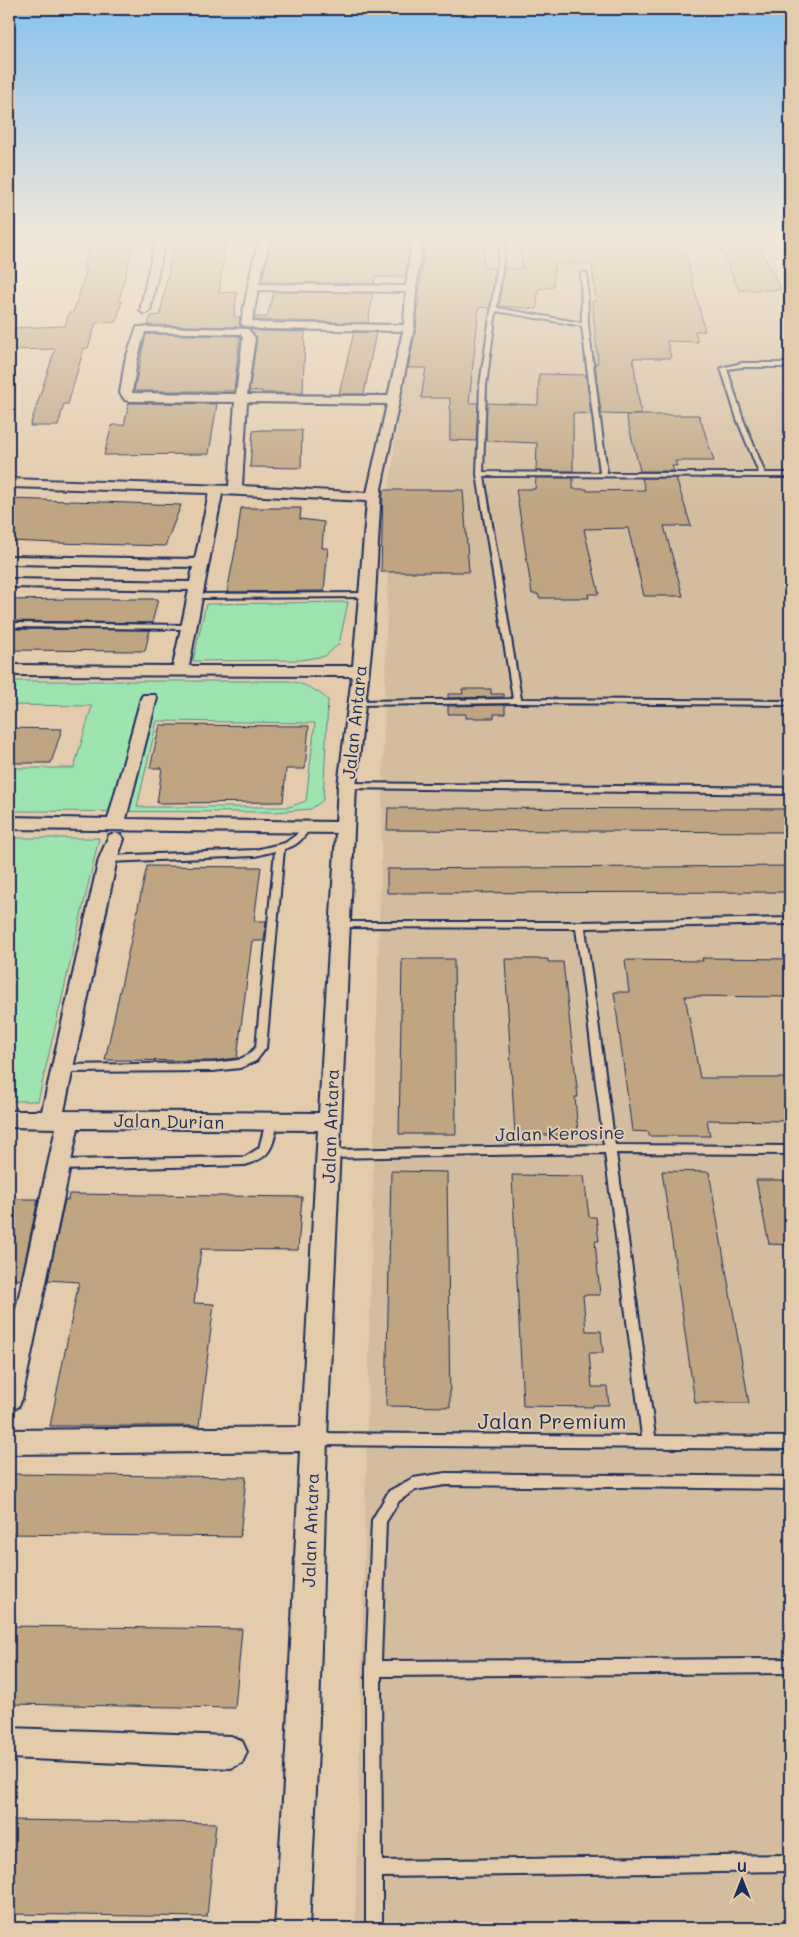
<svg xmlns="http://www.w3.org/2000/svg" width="799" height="1937" viewBox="0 0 799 1937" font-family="Mali,sans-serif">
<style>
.built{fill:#d4bd9e}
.green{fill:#9ee4b1;stroke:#5c8a88;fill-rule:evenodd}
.building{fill:#bfa581;stroke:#1b2f5e}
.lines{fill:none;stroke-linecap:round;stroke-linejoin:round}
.lane-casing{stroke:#1b2f5e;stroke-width:4}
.street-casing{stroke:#1b2f5e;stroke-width:4}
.lane{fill:#e3cbac;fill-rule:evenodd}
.street{fill:#e3cbac;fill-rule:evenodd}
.labels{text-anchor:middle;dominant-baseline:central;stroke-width:4;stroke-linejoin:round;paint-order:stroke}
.street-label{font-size:18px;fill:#1b2f5e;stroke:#e3cbac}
.near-street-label{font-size:21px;fill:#1b2f5e;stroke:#e3cbac}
</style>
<rect width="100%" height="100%" fill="#e3cbac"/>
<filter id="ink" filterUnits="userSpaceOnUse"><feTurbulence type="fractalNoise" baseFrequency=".02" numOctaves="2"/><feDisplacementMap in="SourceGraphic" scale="10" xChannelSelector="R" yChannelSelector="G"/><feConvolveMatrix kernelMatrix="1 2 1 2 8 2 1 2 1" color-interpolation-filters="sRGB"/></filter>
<g filter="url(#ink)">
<!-- built -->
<path class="built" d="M420,236H790V1928H355L390,483Z"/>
<!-- green -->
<g class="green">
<path d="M348,602L339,644L325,656L300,660L193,661L206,604Z"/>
<path d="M9,681H289C304,684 316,689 328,700L323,800L311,809L275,812L9,811V768H74L92,706L9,705ZM157,721L315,723L306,801L289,807H137Z"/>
<path d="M9,838H99L38,1101H9Z"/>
</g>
<!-- building -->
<g class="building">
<path d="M273,236H411L405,277H375L374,284L261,282Z"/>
<path d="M425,236H486L483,267L495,268L490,308L479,307L469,403H478L476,441L450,440V398H421L426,368H408L416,328Z"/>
<path d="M519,236H681L705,331H695L698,342L667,341L671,358H633L641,415L601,414L595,363H598L592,301H596L592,264L555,263L553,287L538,289L537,309L499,306L504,268L522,269Z"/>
<path d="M715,236H754L781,290H739Z"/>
<path d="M175,238H226L219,293L237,292L234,317H240L239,324L242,327L148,325L151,316L160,315Z"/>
<path d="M134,240L119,301H122L116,322L96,323L88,348H84L68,404H64L58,426H30L55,349L9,350V328L65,326L69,313H73L87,269H82L90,244Z"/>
<path d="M274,292L373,293L368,323L254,320L255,317H267Z"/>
<path d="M250,329L260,331L305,332L303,393H262V391H249L257,338Z"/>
<path d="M354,332H376L364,394H339Z"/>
<path d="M146,334L240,336L234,391H134Z"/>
<path d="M539,374L586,375L591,414L573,413V471H536L537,443L486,441L487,403L538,405Z"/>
<path d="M129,403L217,404L209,454L104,455L112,425H124Z"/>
<path d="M626,415H699L714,461H675L677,466H672L674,471H640Z"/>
<path d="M262,430H302L301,468L250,467L253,431Z"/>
<path d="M536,478H573V489H587V491L645,490L642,478H676L691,526H664L683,596H644L628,528L584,529L599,594H588L589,598H539L538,594H532L516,489H535Z"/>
<path d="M383,490H463L469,572H381Z"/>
<path d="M9,499L102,502L181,505L165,546L57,543L9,541Z"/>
<path d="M241,508H301L300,519L324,522L322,548H328L324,591L227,592L236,546Z"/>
<path d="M69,599H158L152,623L9,621V600Z"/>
<path d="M9,629L150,630L145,651L9,650Z"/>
<path d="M462,689H491V694H504V697L448,698V694H463Z"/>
<path d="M505,705V714H494V718H466V714H448V706Z"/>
<path d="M160,725L309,726L305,769H286L283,802L157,803L162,768H150Z"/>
<path d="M9,728L62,729L51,763H9Z"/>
<path d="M388,808L790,809V832L387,830Z"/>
<path d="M147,866L261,867L254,921H266L264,941H252L237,1058L213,1061L105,1060Z"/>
<path d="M790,866V892L387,893V869Z"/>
<path d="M702,958L790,959V997L685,996L700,1078H790V1121L707,1120L710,1136H649V1132L632,1131L614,992H629L625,960L703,961Z"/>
<path d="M402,959H454L456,1134H399Z"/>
<path d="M505,959H548V962H563L578,1097H575L578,1133H563V1135H515Z"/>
<path d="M391,1171L447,1172L450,1407L386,1406Z"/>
<path d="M662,1171L709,1172L749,1403H695Z"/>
<path d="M512,1175L584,1176L589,1217H596L599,1241H595L600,1295H583L586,1331H601L603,1353H589L592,1387H607L609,1405H593V1407L523,1406Z"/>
<path d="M756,1180H790V1245L769,1244Z"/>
<path d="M69,1194L302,1197L298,1250L201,1249L194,1303L214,1304L199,1426H50L79,1282L48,1280L65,1200H68Z"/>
<path d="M9,1199H38L21,1280L9,1279Z"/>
<path d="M9,1474L246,1477L240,1537L9,1534Z"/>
<path d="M9,1626L242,1629L235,1708L9,1704Z"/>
<path d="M9,1820L216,1823L207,1917L9,1914Z"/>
</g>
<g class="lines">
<!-- lane casing -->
<g class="lane-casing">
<g id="lane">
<path d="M10,236H15L9,244Z"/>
<path d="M502,236H506L497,308L582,323L581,274L584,272L587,274L588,325L607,473H759L737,419L721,368L742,363H790V367H742L727,369L743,419L765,473H790V477L484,476L521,699L790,701V705L517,703L356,705L352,703L356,701L513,699L477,474L480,385ZM496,311L582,326L600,473L483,472L486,385Z"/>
<rect x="788" y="236" width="2" height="2"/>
<path d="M367,593H370V597L195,598L191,596L195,594Z"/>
<path d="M9,623L189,625L193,627L189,629L9,627Z"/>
<path d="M347,783L790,788V794L344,788L343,786L344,784Z"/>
<path d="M305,825L310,828C303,839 297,846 284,849L266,1048L256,1061L240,1068L213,1071L58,1072L57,1069L58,1066L62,1065L213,1063L238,1060L248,1055L256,1047L275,851L255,856L108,862L103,859L108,856L255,850L285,843L296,835L302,826Z"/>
<path d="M790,918V924L585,928L615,1145L790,1146V1154L616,1153L655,1436L790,1437V1449L314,1445L309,1443L307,1439L309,1435L314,1433L642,1436L605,1153L330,1158L326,1157L324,1154L326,1151L330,1150L604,1145L576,928L340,927L335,924L337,922H580Z"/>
<path d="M272,1118L276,1119L278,1122C272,1148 272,1157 245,1165L60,1170L56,1168L54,1165L56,1162L60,1160L245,1157L259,1148L266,1122L268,1119Z"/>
<path d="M446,1473L790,1477V1489L446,1485L415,1490L399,1501L386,1522L381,1661L790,1659V1673L381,1676L382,1861L790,1855V1871L382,1877V1928H366V1669L372,1520L389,1491L413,1478Z"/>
</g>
</g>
<!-- street casing -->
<g class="street-casing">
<g id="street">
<path d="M156,236H166L150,311L145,314L140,311Z"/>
<path d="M261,236H271L259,284L406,286L413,236H423L416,289L414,328L381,489L373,633L356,786L327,1439L318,1750L309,1928H275L286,1750L300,1451L9,1454V1430L301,1427L318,1130L78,1128L22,1399L18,1407L9,1411V1341L56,1128L9,1127V1111H42L99,859L109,835L115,833L121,835L124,839L117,859L64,1111L319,1113L336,833L9,829V817L108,819L141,698L143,695H155L157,698L126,819L336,822L338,786L352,676L9,675V665L173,666L189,590L9,587V579L190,582L193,567L9,564V556L195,559L209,493L9,487V479L229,486L235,402L129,401L125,400L120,393L125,361L137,327L248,329L255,338L247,395L388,396L403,331L260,329L242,325L241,323L253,262ZM258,290L406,292L404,325L260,323L252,321ZM145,332L241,334L243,338L236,394L132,393L137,361ZM247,402L387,404L367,493L242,486ZM222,494L367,501L353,666H189Z"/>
<path d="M9,1728L231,1736L242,1741L247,1752L242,1763L231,1768L9,1758Z"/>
</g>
</g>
<!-- lane -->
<use href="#lane" class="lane"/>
<!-- street -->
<use href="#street" class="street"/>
</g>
</g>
<!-- sky -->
<linearGradient id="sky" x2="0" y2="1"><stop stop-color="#88c2ef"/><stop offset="0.47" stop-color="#f2e8da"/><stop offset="1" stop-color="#f2e8da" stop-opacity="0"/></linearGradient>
<rect width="799" height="507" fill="url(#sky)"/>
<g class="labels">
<!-- street labels -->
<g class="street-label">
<text transform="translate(354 722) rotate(-84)">Jalan Antara</text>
<text transform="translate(169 1121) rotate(1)">Jalan Durian</text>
<text transform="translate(330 1126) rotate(-88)">Jalan Antara</text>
<text transform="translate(560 1133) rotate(-1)">Jalan Kerosine</text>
<text transform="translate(310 1530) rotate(-88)">Jalan Antara</text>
</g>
<!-- near-street labels -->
<g class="near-street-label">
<text x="552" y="1420">Jalan Premium</text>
</g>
</g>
<!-- margin -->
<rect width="799" height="1937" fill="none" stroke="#e3cbac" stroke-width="30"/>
<rect x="15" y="15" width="769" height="1907" fill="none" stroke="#1b2f5e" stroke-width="2" filter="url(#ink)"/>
<!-- north arrow -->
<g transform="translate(742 1880)" stroke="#e3cbac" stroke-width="4" paint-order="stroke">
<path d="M0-4L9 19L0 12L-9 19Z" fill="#1b2f5e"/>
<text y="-8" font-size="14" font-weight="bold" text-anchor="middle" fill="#1b2f5e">U</text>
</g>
</svg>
